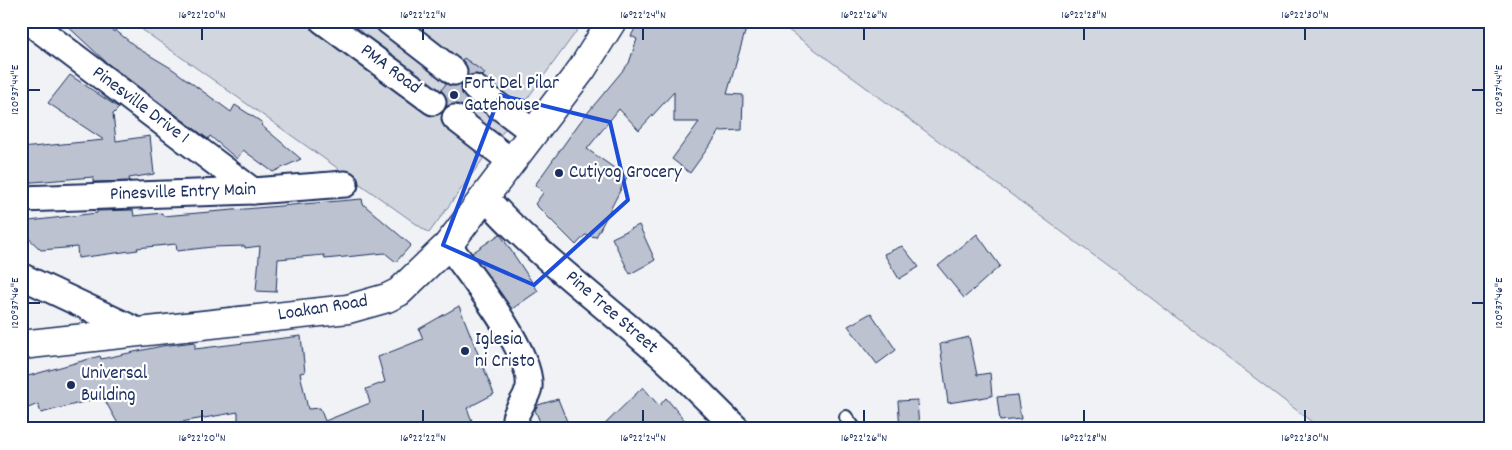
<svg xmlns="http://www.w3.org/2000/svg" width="1512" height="450" viewBox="0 0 1512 450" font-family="Dekko,sans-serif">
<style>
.green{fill:#d2d6df;stroke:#76829e}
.building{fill:#bcc2d0;stroke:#1b2f5e}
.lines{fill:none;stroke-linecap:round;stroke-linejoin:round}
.lane-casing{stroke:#1b2f5e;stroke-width:16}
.street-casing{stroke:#1b2f5e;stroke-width:29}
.secondary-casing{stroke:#1b2f5e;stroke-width:31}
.lane{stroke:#fff;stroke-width:12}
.street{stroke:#fff;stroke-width:25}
.secondary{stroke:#fff;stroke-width:28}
.marked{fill:none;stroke:#1d4ed8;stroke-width:4;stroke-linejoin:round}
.ticks{fill:none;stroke:#1b2f5e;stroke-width:2}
.poi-dot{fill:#1b2f5e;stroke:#fff;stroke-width:2}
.labels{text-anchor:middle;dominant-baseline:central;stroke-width:4.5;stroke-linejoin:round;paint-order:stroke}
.street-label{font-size:19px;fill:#1b2f5e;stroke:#fff}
.poi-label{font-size:19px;fill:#1b2f5e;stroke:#fff;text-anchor:start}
.neatline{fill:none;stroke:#1b2f5e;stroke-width:2}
.ticks-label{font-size:12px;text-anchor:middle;fill:#1b2f5e}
</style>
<rect width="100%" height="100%" fill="#f1f2f5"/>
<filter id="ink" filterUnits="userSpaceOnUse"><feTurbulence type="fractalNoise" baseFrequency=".02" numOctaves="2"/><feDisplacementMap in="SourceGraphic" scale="10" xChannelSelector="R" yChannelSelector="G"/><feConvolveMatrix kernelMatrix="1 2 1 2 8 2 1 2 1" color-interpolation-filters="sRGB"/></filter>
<g filter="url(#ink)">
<!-- green -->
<g class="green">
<path d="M130,21H584L429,233Z"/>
<path d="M776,21H1491V429H1321L1142,291Z"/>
</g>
<!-- building -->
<g class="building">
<path d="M62,21H102L114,32L115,30L139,49L171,68L231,112L235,105L263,123L261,125L301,159L273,172L243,150L237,159L210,136L208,139L107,63Z"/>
<path d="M639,21H718L746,29L727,94L743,95L742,130L720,131L690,173L672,159L699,122H674V92L639,130L619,109L587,149L627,177L596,237L585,235L576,245L535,204L543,193L535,185L580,122L629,63L637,39L631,36Z"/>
<path d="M464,58L485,73L483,76L476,74L467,76V67L462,60Z"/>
<path d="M70,75L119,108L113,114L116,141L150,136L154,174L129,178L130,181L93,182V177L21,183V148L104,140L48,103Z"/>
<path d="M446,84L453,86L462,84V93L467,100L463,106L456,104L450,105L446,107V97L441,90Z"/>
<path d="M362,199L363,204L411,245L396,262L385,253L325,259L324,255L278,259L276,292L256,291L260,246L245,248V246L212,247L177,251L176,244L137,248L138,250L78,258L77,247L41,250L21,231V222L97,213V211L133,210L134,216L162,213L163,216Z"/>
<path d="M639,225L655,260L630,274L612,238Z"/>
<path d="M500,234L538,291L512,309L472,253Z"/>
<path d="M977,234L1000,266L964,298L938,266Z"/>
<path d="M902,246L919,267L899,279L884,254Z"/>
<path d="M459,306L494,394L467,408L475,429H238V412L142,429H121L103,397L41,413L38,404L21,411V378L100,356L101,359L162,346L195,342V349L301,336L305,372L300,373L308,409L320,408L325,421L370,403L366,389L385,382L378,357L423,339L419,329Z"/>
<path d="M871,313L896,350L877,364L848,326Z"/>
<path d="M969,337L977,375L990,373L992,396L948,403L940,344Z"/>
<path d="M643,387L659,406L666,398L692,429H600Z"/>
<path d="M1017,395L1021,419L1000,421L997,397Z"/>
<path d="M558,399L570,429H543L535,410L538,405Z"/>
<path d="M917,400L919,429H900L898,401Z"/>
</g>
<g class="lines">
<!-- lane casing -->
<g class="lane-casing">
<path id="lane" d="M846,417L855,429"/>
</g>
<!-- street casing -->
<g class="street-casing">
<g id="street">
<path d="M28,21L253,191"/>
<path d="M323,21L433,102"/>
<path d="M388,21L454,72"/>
<path d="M475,88L534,133"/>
<path d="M455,118L512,162"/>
<path d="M485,197C533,251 592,295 646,342C678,369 707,400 737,429"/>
<path d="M21,199L253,191L345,184"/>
<path d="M448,245C469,273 533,353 529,387C527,398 518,407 515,418L518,429"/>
<path d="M21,276L140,332"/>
</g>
</g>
<!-- secondary casing -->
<g class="secondary-casing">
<path id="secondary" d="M21,345L348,309L387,298L399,292L448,245L582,69L612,21"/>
</g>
<!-- lane -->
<use href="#lane" class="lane"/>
<!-- street -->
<use href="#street" class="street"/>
<!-- secondary -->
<use href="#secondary" class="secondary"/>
</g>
</g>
<!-- marked area -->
<path class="marked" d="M500,95L610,122L628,200L534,285L443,245Z"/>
<!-- ticks -->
<path class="ticks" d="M202,28V40M423,28V40M643,28V40M864,28V40M1084,28V40M1305,28V40M28,90H40M1472,90H1484M28,303H40M1472,303H1484M202,410V422M423,410V422M643,410V422M864,410V422M1084,410V422M1305,410V422"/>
<!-- markers -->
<g class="poi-dot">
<circle cx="454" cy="95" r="5"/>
<circle cx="559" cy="173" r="5"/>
<circle cx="465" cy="351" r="5"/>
<circle cx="71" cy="385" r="5"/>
</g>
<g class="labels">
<!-- street labels -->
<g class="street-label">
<text transform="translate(390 70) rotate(37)">PMA Road</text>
<text transform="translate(140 106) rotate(37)">Pinesville Drive 1</text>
<text transform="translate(183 193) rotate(-2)">Pinesville Entry Main</text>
<text transform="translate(323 309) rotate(-9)">Loakan Road</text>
<text transform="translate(611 313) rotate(41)">Pine Tree Street</text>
</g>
<!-- poi labels -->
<g class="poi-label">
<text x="464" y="84">Fort Del Pilar<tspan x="464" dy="22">Gatehouse</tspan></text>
<text x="569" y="173">Cutiyog Grocery</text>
<text x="475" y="340">Iglesia<tspan x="475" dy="22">ni Cristo</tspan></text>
<text x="81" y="374">Universal<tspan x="81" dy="22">Building</tspan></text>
</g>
</g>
<!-- margin -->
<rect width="1512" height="450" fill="none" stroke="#fff" stroke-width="55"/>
<rect x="28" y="28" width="1456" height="394" class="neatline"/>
<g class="ticks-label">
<text x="202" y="18">16°22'20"N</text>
<text x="423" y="18">16°22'22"N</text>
<text x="643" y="18">16°22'24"N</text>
<text x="864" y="18">16°22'26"N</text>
<text x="1084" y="18">16°22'28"N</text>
<text x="1305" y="18">16°22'30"N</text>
<text transform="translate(1498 90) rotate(-90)" y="4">120°37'44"E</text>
<text transform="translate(14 90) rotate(-90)" y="4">120°37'44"E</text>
<text transform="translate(1498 303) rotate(-90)" y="4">120°37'46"E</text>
<text transform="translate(14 303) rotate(-90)" y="4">120°37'46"E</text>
<text x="202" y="441">16°22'20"N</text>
<text x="423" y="441">16°22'22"N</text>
<text x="643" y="441">16°22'24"N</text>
<text x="864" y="441">16°22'26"N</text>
<text x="1084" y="441">16°22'28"N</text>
<text x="1305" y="441">16°22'30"N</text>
</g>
</svg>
